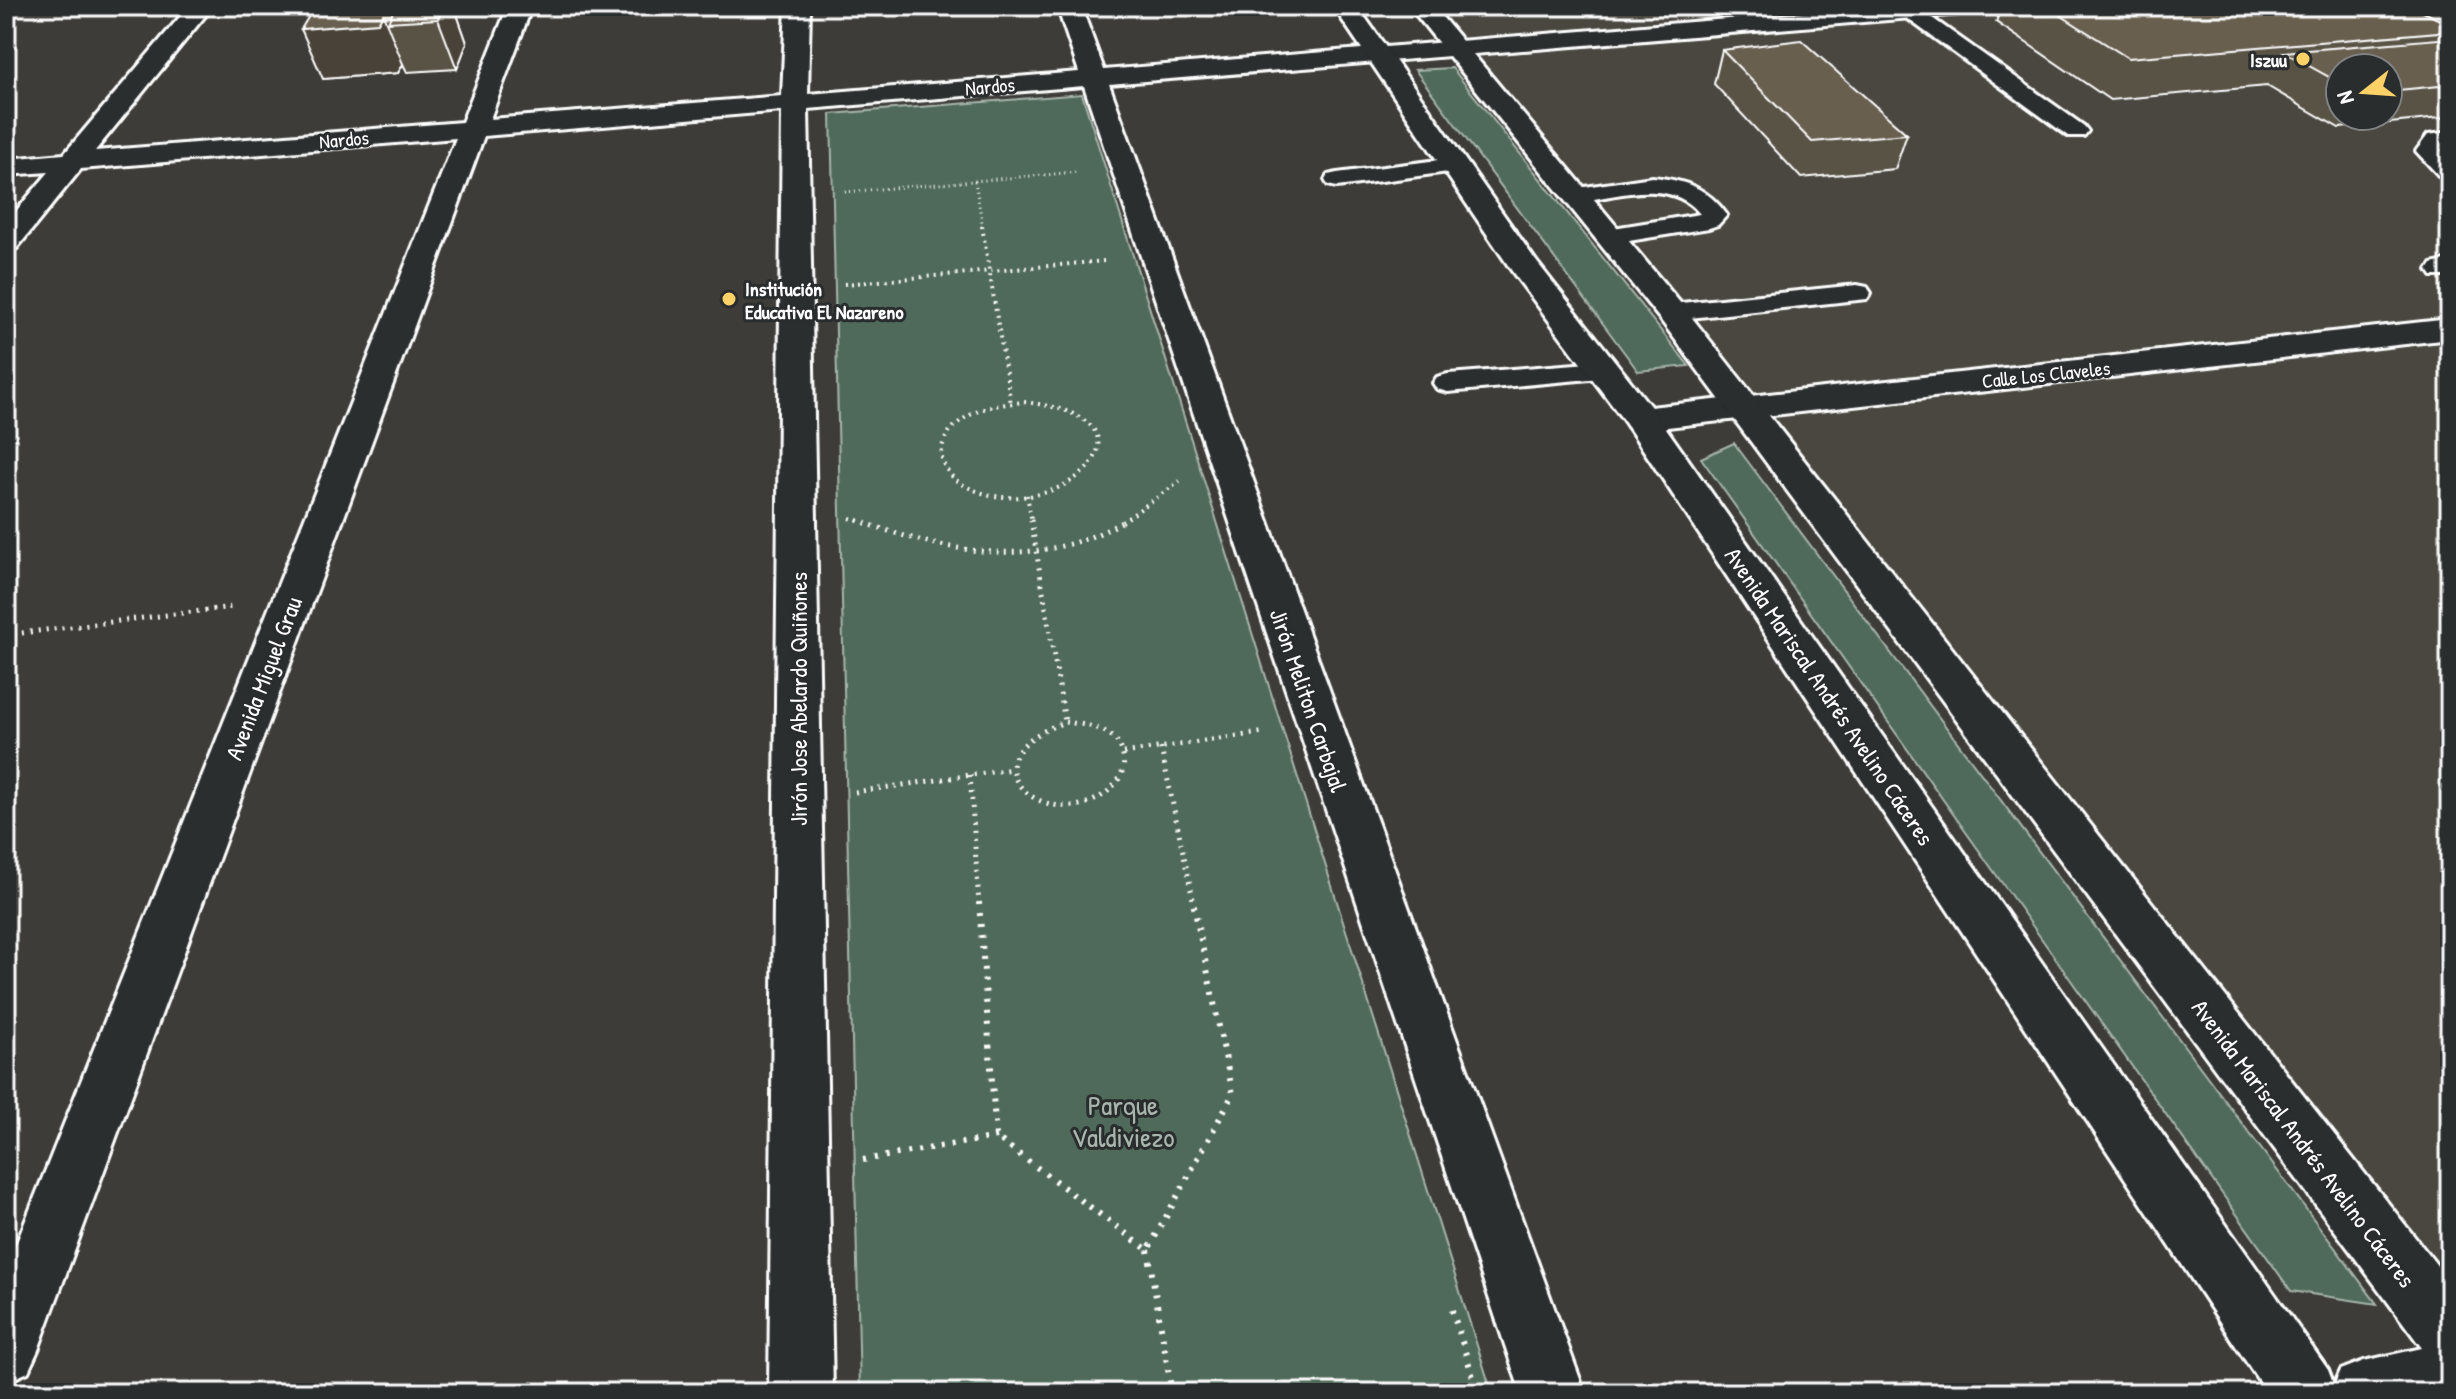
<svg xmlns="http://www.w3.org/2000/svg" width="2456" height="1399" viewBox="0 0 2456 1399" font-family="'Patrick Hand',sans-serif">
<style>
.built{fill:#4a463f;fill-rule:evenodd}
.green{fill:#506b5a;stroke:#a8b5ac;stroke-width:2}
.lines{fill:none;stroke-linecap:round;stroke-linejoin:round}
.service-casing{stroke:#fff;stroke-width:6}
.minor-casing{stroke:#fff;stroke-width:6}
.tertiary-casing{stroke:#fff;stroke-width:6}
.path-far3{stroke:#fff;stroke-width:3;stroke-dasharray:1 4;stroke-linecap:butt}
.path-far2{stroke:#fff;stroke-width:4;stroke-dasharray:2 5;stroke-linecap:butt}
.path-far1{stroke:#fff;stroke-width:5;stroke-dasharray:2 6;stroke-linecap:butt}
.path{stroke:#fff;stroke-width:6;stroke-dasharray:3 8;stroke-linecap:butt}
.service{fill:#2a2d2e;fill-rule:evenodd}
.minor{fill:#2a2d2e;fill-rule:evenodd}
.tertiary{fill:#2a2d2e;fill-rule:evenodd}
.wall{fill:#595245;stroke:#fff;stroke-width:2;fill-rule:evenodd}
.shaded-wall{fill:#494238;stroke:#fff;stroke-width:2}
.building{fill:#685f50;stroke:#fff;stroke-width:2}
.poi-dot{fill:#ffd166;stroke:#2a2d2e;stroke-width:3}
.labels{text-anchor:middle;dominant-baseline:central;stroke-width:6;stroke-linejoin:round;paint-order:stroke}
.far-poi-label{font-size:20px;font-weight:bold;fill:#fff;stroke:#2a2d2e;text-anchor:end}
.far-street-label{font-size:20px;fill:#fff;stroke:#2a2d2e}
.street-label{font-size:24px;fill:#fff;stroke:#2a2d2e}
.near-park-label{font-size:28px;fill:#a8b5ac;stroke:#2a2d2e}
</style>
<rect width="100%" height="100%" fill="#3d3c38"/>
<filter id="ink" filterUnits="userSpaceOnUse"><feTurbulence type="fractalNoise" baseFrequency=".0125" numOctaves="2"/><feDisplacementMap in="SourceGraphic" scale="16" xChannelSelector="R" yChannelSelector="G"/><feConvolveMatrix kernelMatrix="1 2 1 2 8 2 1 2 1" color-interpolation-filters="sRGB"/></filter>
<g filter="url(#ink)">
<!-- built -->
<path class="built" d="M1433,6H2450V1286ZM2340,68H2388V116H2340Z"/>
<!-- green -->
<g class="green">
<path d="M1452,68L1689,366L1638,371L1415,70Z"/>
<path d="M1082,94L1492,1393H860L831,114Z"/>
<path d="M1734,443L2377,1304L2291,1291L1701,458Z"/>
</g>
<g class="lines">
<!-- service casing -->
<g class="service-casing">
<g id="service">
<path d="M1911,6L1918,8L2084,126L2088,131L2084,136H2068L1904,16L1901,12L1904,8Z"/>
<path d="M2450,132V146L2441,150L2450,159V180L2441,178L2416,151L2428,135Z"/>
<path d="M1454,158L1463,160L1466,165L1463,170L1337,187L1328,185L1325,180L1328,175L1337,173Z"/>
<path d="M1652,177C1685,180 1708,188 1727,215L1718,225L1709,228L1610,244L1601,242L1597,236L1601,230L1700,214C1671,177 1617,196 1578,202L1569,200L1566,195L1569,190L1578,188Z"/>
<path d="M2450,260V276H2432L2428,270L2432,264Z"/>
<path d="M1857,285L1867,287L1871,293L1867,299L1671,320L1661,318L1657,312L1661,306L1671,304Z"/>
<path d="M1602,362L1612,365L1617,371L1612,377L1448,392L1437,389L1433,383L1437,377L1448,374Z"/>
</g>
</g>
<!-- minor casing -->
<g class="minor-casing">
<g id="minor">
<path d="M189,6H213L95,151L462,122L508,6H532L490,119L782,96L786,6H810L808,94L1079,72L1057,6H1081L1104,70L1887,6H1985L1981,11L1973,13L1109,84L1585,1393H1521L1084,86L808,109L833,1393H769L782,111L484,136L38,1350L28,1372L6,1382V1270L456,138L81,169L17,248L6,251V223L49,172L6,175V159L64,154Z"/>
<path d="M2450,319V339L1641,430L1628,427L1623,419L1628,411L1641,408Z"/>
</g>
</g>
<!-- tertiary casing -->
<g class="tertiary-casing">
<path id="tertiary" d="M1333,6H1357L1536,261L1654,411L2328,1370L2334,1386L2341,1370L2364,1361L2422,1348L1660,319L1409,6H1433L1682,305L2450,1282V1393H2267L1627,425L1514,274Z"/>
</g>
<!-- path-far3 -->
<g class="path-far3">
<path d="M975,181L983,228"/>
<path d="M845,192L1078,172"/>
</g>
<!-- path-far2 -->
<g class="path-far2">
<path d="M982,226L1011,404"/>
<path d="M844,284L1105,261"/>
<path d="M1024,402C1176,419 1062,526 974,490C927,471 934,431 976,412C991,405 1008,404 1024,402Z"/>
<path d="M1027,495L1032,522"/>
<path d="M850,518L862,522"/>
<path d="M1122,522L1180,481"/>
</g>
<!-- path-far1 -->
<g class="path-far1">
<path d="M857,520C946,553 1039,572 1125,520"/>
<path d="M1031,520L1065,722"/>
<path d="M6,635L232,607"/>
<path d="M1065,722C1088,725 1118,728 1123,756C1125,766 1122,777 1115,784C1062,846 946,763 1065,722Z"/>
<path d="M1161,748L1194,904"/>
<path d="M1124,753L1266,732"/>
<path d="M970,775L979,904"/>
<path d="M855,792L1012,769"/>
</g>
<!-- path -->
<g class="path">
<path d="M979,902L996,1137L1148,1250L1233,1094L1193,902"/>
<path d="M863,1160L996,1137"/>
<path d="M1148,1250L1172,1393"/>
<path d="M1452,1310L1478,1393"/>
</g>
<!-- service -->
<use href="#service" class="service"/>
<!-- minor -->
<use href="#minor" class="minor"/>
<!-- tertiary -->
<use href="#tertiary" class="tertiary"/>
</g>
<!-- wall -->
<g class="wall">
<path d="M315,6H394L395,7L454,6L467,43L457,69L407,72L403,64L398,73L323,79Z"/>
<path d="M2002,6H2411L2450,25V117L2339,128L2267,86L2110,100L1996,22ZM2340,68H2388V116H2340Z"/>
<path d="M1722,50L1907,134L1895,169L1801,178L1714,84Z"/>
</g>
<!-- shaded-wall -->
<g class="shaded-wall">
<path d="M444,6H454L467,43L457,69L438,19Z"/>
<path d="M383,14L403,64L398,73L323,79L301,29Z"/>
</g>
<!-- building -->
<g class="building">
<path d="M315,6H387L386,8L395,7L396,6H444L438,19L388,22L392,14H383L378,23L301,29Z"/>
<path d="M2046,6H2411L2450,25V31L2128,58Z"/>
<path d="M2450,38V85L2388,91V68H2340V83L2284,52Z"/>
<path d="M1801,40L1907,134L1812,142L1722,50Z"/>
</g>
</g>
<!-- markers -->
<g class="poi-dot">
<circle cx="2303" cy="59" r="8"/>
<circle cx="729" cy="299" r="8"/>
</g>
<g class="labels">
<!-- far-poi labels -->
<g class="far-poi-label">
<text x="2287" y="59">Iszuu</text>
<text x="745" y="288" text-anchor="start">Institución<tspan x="745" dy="23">Educativa El Nazareno</tspan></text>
</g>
<!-- far-street labels -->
<g class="far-street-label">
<text transform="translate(990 86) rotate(-5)">Nardos</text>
<text transform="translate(344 139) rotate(-5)">Nardos</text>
<text transform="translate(2046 374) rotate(-6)">Calle Los Claveles</text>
</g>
<!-- street labels -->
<g class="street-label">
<text transform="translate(263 678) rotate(-69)">Avenida Miguel Grau</text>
<text transform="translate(1830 696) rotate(56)">Avenida Mariscal Andrés Avelino Cáceres</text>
<text transform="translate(798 699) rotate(-90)">Jirón Jose Abelardo Quiñones</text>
<text transform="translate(1309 700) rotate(71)">Jirón Meliton Carbajal</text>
<text transform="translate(2304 1143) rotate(53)">Avenida Mariscal Andrés Avelino Cáceres</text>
</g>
<!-- near-park labels -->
<g class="near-park-label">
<text x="1123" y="1105">Parque<tspan x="1123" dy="32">Valdiviezo</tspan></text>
</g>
</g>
<!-- margin -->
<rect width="2456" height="1399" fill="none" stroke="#2a2d2e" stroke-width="32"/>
<rect x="16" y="16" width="2424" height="1367" fill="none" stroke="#fff" stroke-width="3" filter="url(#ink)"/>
<!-- north arrow -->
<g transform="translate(2364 92) rotate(253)"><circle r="38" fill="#2a2d2e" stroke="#7f8182" stroke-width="2"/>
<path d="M0-6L14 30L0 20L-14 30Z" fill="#ffd166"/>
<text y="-12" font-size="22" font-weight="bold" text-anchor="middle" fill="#ffffff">N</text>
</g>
</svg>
